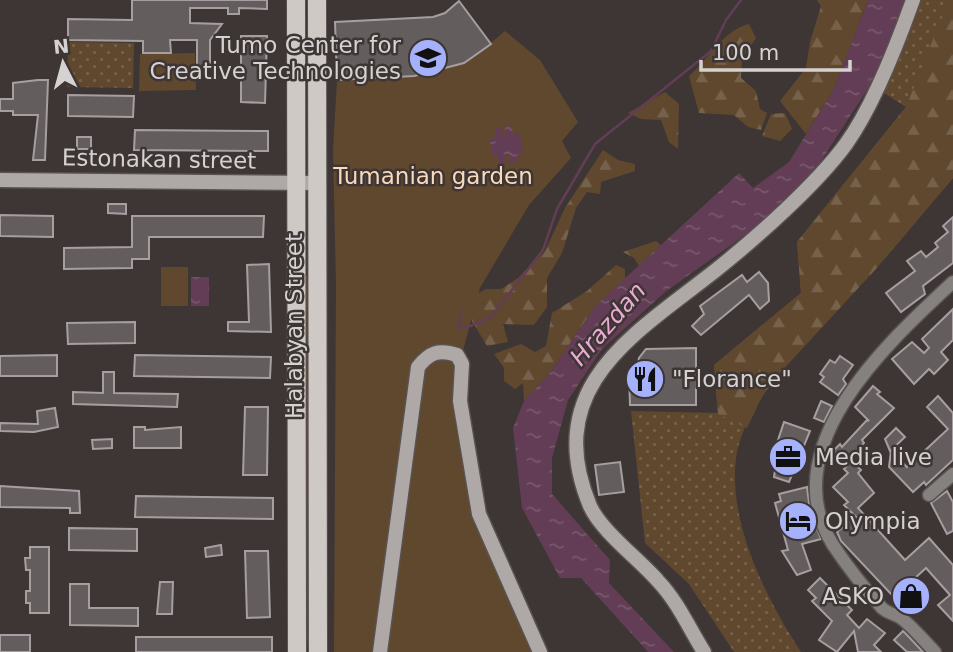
<svg xmlns="http://www.w3.org/2000/svg" width="953" height="652" viewBox="0 0 953 652" font-family="'DejaVu Sans',sans-serif">
<style>
.grass{fill:url(#grass-dots)}
.forest{fill:url(#forest-firs)}
.park{fill:#60482e}
.water{fill:url(#water-ripples)}
.lines{fill:none;stroke-linecap:round;stroke-linejoin:round}
.stream{stroke:#623d55;stroke-width:2.5}
.building{fill:#645d5e;stroke:#a69ea0;stroke-width:2}
.street-casing{stroke:#595251;stroke-width:15}
.secondary-casing{stroke:#595251;stroke-width:17}
.primary-casing{stroke:#595251;stroke-width:20}
.street{stroke:#84817f;stroke-width:12}
.secondary{stroke:#aea9a7;stroke-width:14}
.primary{stroke:#cfc9c6;stroke-width:18}
.labels{text-anchor:middle;dominant-baseline:central;stroke-width:5;stroke-linejoin:round;paint-order:stroke}
.poi-label{font-size:23px;fill:#d6d2d1;stroke:#3d3635;text-anchor:start}
.street-label{font-size:23px;fill:#d6d2d1;stroke:#3d3635}
.park-label{font-size:23px;fill:#fad9b9;stroke:#3d3635}
.water-label{font-size:24px;font-style:italic;fill:#ebaad3;stroke:#3d3635}
</style>
<defs>
<pattern id="grass-dots" width="8" height="8" patternUnits="userSpaceOnUse" patternTransform="scale(1.75)"><rect width="8" height="8" fill="#60482e"/><path d="M2 2h.1M6 6h.1" fill="none" stroke="#76624b" stroke-width="1.8" stroke-linecap="round"/></pattern>
<pattern id="forest-firs" width="22" height="20" patternUnits="userSpaceOnUse" patternTransform="scale(1.75)"><rect width="22" height="20" fill="#60482e"/><path d="M5 1l3.5 6h-7zM16 11l3.5 6h-7z" fill="#76624b"/></pattern>
<pattern id="water-ripples" width="26" height="14" patternUnits="userSpaceOnUse" patternTransform="scale(1.75)"><rect width="26" height="14" fill="#623d55"/><path d="M2 4q2-2 4 0t4 0M15 11q2-2 4 0t4 0" fill="none" stroke="#78586c"/></pattern>
</defs>
<rect width="100%" height="100%" fill="#3d3635"/>
<!-- grass -->
<g class="grass">
<path d="M921,0H953V178C926,209 901,241 873,271C831,319 744,394 736,458C728,524 766,598 801,652H734L689,584L645,543L631,411L718,413L714,365L801,293L797,242L906,107L884,93Z"/>
<path d="M68,42L134,43L133,88L67,87Z"/>
<path d="M306,276H310L313,517L308,652L304,598Z"/>
</g>
<!-- forest -->
<g class="forest">
<path d="M817,0H868L834,89L806,134L780,101L806,68L810,42L821,6Z"/>
<path d="M949,0H953V178L875,270L766,388L747,428L718,414L714,365L801,293L797,242L906,107Z"/>
<path d="M749,24L756,38L742,59L741,78L756,91L760,109L767,113L761,130L748,127L734,115L699,113L689,76C709,59 722,31 749,24Z"/>
<path d="M665,92L679,104L678,149L669,142L661,120L641,119L628,113Z"/>
<path d="M785,113L792,129L780,141L762,136L771,114Z"/>
<path d="M603,150L618,160L635,164V171L601,182L600,194L587,192L576,208L562,253L547,278V307L534,325L503,324L508,342L487,346L472,321L468,299L486,289H501L518,278L545,251L565,208Z"/>
<path d="M656,241L661,245L639,266L634,258L623,252Z"/>
<path d="M616,265L625,269V279L596,305L550,373L524,401L523,383L515,389L504,381V368L494,354L521,344L535,352L546,346L552,313L587,291Z"/>
</g>
<!-- park -->
<g class="park">
<path d="M505,31L540,60L578,122L562,141L571,158L529,205L480,288L454,383L464,475L476,521L533,652H334L336,283L333,151L337,80C410,77 447,82 505,31Z"/>
<path d="M195,53L196,90L139,91L140,54Z"/>
<rect x="161" y="267" width="27" height="39"/>
</g>
<!-- water -->
<g class="water">
<path d="M868,0H906L876,76L814,172L762,223L665,292L602,349L568,400L552,458V494L610,560L609,583L674,652H648L581,578H560L522,508L513,428L524,401L550,373L596,305L739,173L753,188L789,162L834,89Z"/>
<path d="M512,126L513,135L520,134L523,153L517,154V162L510,163L509,154H505L506,163L499,164L498,155L492,156L490,138L495,137V128H501L503,136L506,135L505,127Z"/>
<rect x="191" y="277" width="18" height="29"/>
</g>
<g class="lines">
<!-- stream -->
<path class="stream" d="M461,309L459,326L463,329L491,317L543,250L557,209L595,144L711,51L726,20L741,0"/>
</g>
<!-- building -->
<g class="building">
<path d="M132,0H267V9L239,8V14H228V8H190V23L222,24L210,40V68H197V40H170L171,53H143V41L68,40V19L132,20Z"/>
<path d="M459,1L491,44L464,63L414,76L337,80L335,22L433,17L445,13Z"/>
<path d="M241,36H267L265,103L241,102Z"/>
<path d="M38,80H48L45,160H33L38,115H13V111H0V99H13V83Z"/>
<path d="M68,95L134,96L133,117L68,116Z"/>
<path d="M135,130L268,131V151L134,150Z"/>
<rect x="77" y="137" width="14" height="12"/>
<path d="M108,204H126V214L108,213Z"/>
<path d="M0,215L53,216V237L0,236Z"/>
<path d="M132,216H264L263,237H149V259H132V268L64,269V248L132,247Z"/>
<path d="M953,217V263L923,286L925,294L901,312L886,293L915,271L907,261L921,251L926,257L938,247L935,243L948,232L943,226Z"/>
<path d="M269,264L271,332L228,331V322H249L247,265Z"/>
<path d="M759,272L768,283L769,301L760,309L749,295L701,335L692,326L704,314L700,306L742,275L747,282Z"/>
<path d="M953,309V340L941,352L948,360L934,374L929,369L914,384L892,359L912,342L924,353L929,348L922,339Z"/>
<path d="M135,322V343L68,344L67,323Z"/>
<path d="M696,348V405H630L629,373L637,368L639,358L646,349Z"/>
<path d="M57,355V376H0V356Z"/>
<path d="M135,355L271,357L270,378L134,376Z"/>
<path d="M840,356L853,365L843,379L846,384L838,395L820,382L824,377L820,374L830,360L835,363Z"/>
<path d="M103,372H114V393L178,394L177,407L73,404V392L103,393Z"/>
<path d="M873,386L880,392L877,394L894,408L862,440L864,443L846,464L833,451L840,444L842,447L867,420L869,421L855,407Z"/>
<path d="M938,396L953,413V460L926,485L924,482L913,492L889,467L891,451L907,467L948,429L927,407Z"/>
<path d="M821,401L832,406L824,422L814,418Z"/>
<path d="M245,407H268L267,475H243Z"/>
<path d="M55,408L58,427L34,432L0,431V423L38,424L37,411Z"/>
<path d="M784,422L810,431L789,482L774,477L776,463L771,461Z"/>
<path d="M134,427H145V430L181,427V448H134Z"/>
<path d="M896,428L905,437L890,451L885,439Z"/>
<path d="M112,439V448L93,449L92,440Z"/>
<path d="M852,461L861,470L858,473L874,493L858,508L905,560L929,538L953,565V621L938,605L950,595L926,568L914,579L927,592L908,612L841,541L837,532L856,517L844,505L848,502L833,487L848,473L844,469Z"/>
<path d="M620,462L624,492L599,495L595,465Z"/>
<path d="M0,486L79,491L80,513H70V508L0,507Z"/>
<path d="M807,487L810,511L821,539L802,544L811,570L797,575L782,551L788,550L775,503L781,501L779,494Z"/>
<path d="M947,491L953,502V531L947,534L931,503Z"/>
<path d="M136,496L273,498V519L135,517Z"/>
<path d="M69,528L137,529V551L69,550Z"/>
<path d="M221,545L222,555L206,557L205,548Z"/>
<path d="M30,547H49V613H30V603H26V591H30V570H26L25,558H30Z"/>
<path d="M245,551H268L270,617L247,618Z"/>
<path d="M820,578L852,610L847,615L859,628L867,619L885,633L874,645L881,652H858L854,631L837,652L819,640L832,621L812,601L816,598L808,590Z"/>
<path d="M160,582H173L172,614H157Z"/>
<path d="M70,584H89V608H138V626L70,625Z"/>
<path d="M903,631L908,636L923,652H907L894,640Z"/>
<rect x="0" y="635" width="30" height="17"/>
<rect x="136" y="637" width="136" height="15"/>
</g>
<g class="lines">
<!-- street casing -->
<g class="street-casing">
<g id="street">
<path d="M929,495L953,474"/>
<path d="M935,652C924,641 913,627 901,618C895,614 887,613 882,608C865,589 847,566 833,545C772,448 888,342 953,282"/>
</g>
</g>
<!-- secondary casing -->
<g class="secondary-casing">
<g id="secondary">
<path d="M0,180L318,183"/>
<path d="M380,652L418,367C430,352 439,349 457,355L462,364L460,401L479,514L540,652"/>
<path d="M704,652C689,628 678,602 658,581C640,560 601,531 590,506C540,386 635,334 716,270C756,238 816,185 846,144C872,108 898,42 913,0"/>
</g>
</g>
<!-- primary casing -->
<g class="primary-casing">
<g id="primary">
<path d="M296,0L297,652"/>
<path d="M317,0L318,652"/>
</g>
</g>
<!-- street -->
<use href="#street" class="street"/>
<!-- secondary -->
<use href="#secondary" class="secondary"/>
<!-- primary -->
<use href="#primary" class="primary"/>
</g>
<!-- icons -->
<defs>
<g id="school-disc" transform="scale(2.0125)"><circle r="9.5" fill="#a6b1fc" stroke="#3d3635"/><path d="M0-5L7-2L0 1L-7-2ZM-4 1L0 2.5L4 1V4Q0 6-4 4Z" fill="#111"/></g>
<g id="restaurant-disc" transform="scale(2.0125)"><circle r="9.5" fill="#a6b1fc" stroke="#3d3635"/><path d="M-5-6h1v4h1v-4h1v4h1v-4h1v5L-1.5 .5V6h-2V.5L-5-1ZM5-6V6H3V1.5H1.5Q1.5-4 5-6Z" fill="#111"/></g>
<g id="office-disc" transform="scale(2.0125)"><circle r="9.5" fill="#a6b1fc" stroke="#3d3635"/><path d="M-6-3h4V-5.5h4V-3h4V5H-6ZM-1-4.5V-3h2v-1.5ZM-6 0V1H6V0Z" fill="#111"/></g>
<g id="hotel-disc" transform="scale(2.0125)"><circle r="9.5" fill="#a6b1fc" stroke="#3d3635"/><path d="M-6-4.5h1.5V1H6V5H4.5V3h-9V5H-6ZM-4 0a1.8 1.8 0 1 1 3.6 0ZM.5 0V-2.5h3Q6-2.5 6 0Z" fill="#111"/></g>
<g id="shop-disc" transform="scale(2.0125)"><circle r="9.5" fill="#a6b1fc" stroke="#3d3635"/><path d="M-5-2.5h2.3a2.7 3.5 0 0 1 5.4 0H5L5.5 6h-11ZM-1.5-2.5h3a1.5 2.3 0 0 0-3 0Z" fill="#111"/></g>
</defs>
<g fill-rule="evenodd">
<use href="#school-disc" x="428" y="58"/>
<use href="#restaurant-disc" x="645" y="379"/>
<use href="#office-disc" x="788" y="457"/>
<use href="#hotel-disc" x="798" y="521"/>
<use href="#shop-disc" x="911" y="596"/>
</g>
<g class="labels">
<!-- poi labels -->
<g class="poi-label">
<text x="401" y="45" text-anchor="end">Tumo Center for<tspan x="401" dy="26">Creative Technologies</tspan></text>
<text x="672" y="379">"Florance"</text>
<text x="815" y="457">Media live</text>
<text x="825" y="521">Olympia</text>
<text x="884" y="596" text-anchor="end">ASKO</text>
</g>
<!-- street labels -->
<g class="street-label">
<text transform="translate(159 159) rotate(1)">Estonakan street</text>
<text transform="translate(294 326) rotate(-90)">Halabyan Street</text>
</g>
<!-- park labels -->
<g class="park-label">
<text x="433" y="176">Tumanian garden</text>
</g>
<!-- water labels -->
<g class="water-label">
<text transform="translate(608 324) rotate(-49)">Hrazdan</text>
</g>
</g>
<!-- north arrow -->
<g transform="translate(63 63) rotate(354)" stroke="#3d3635" stroke-width="5" paint-order="stroke">
<path d="M0-5L12 26L0 18L-12 26Z" fill="#d6d2d1"/>
<text y="-10" font-size="19" font-weight="bold" text-anchor="middle" fill="#d6d2d1">N</text>
</g>
<!-- scale -->
<path d="M701 60v10h149v-10" fill="none" stroke="#d6d2d1" stroke-width="3.5"/>
<text x="712" y="60" font-size="21" fill="#d6d2d1" stroke="#3d3635" stroke-width="5" paint-order="stroke">100 m</text>
</svg>
